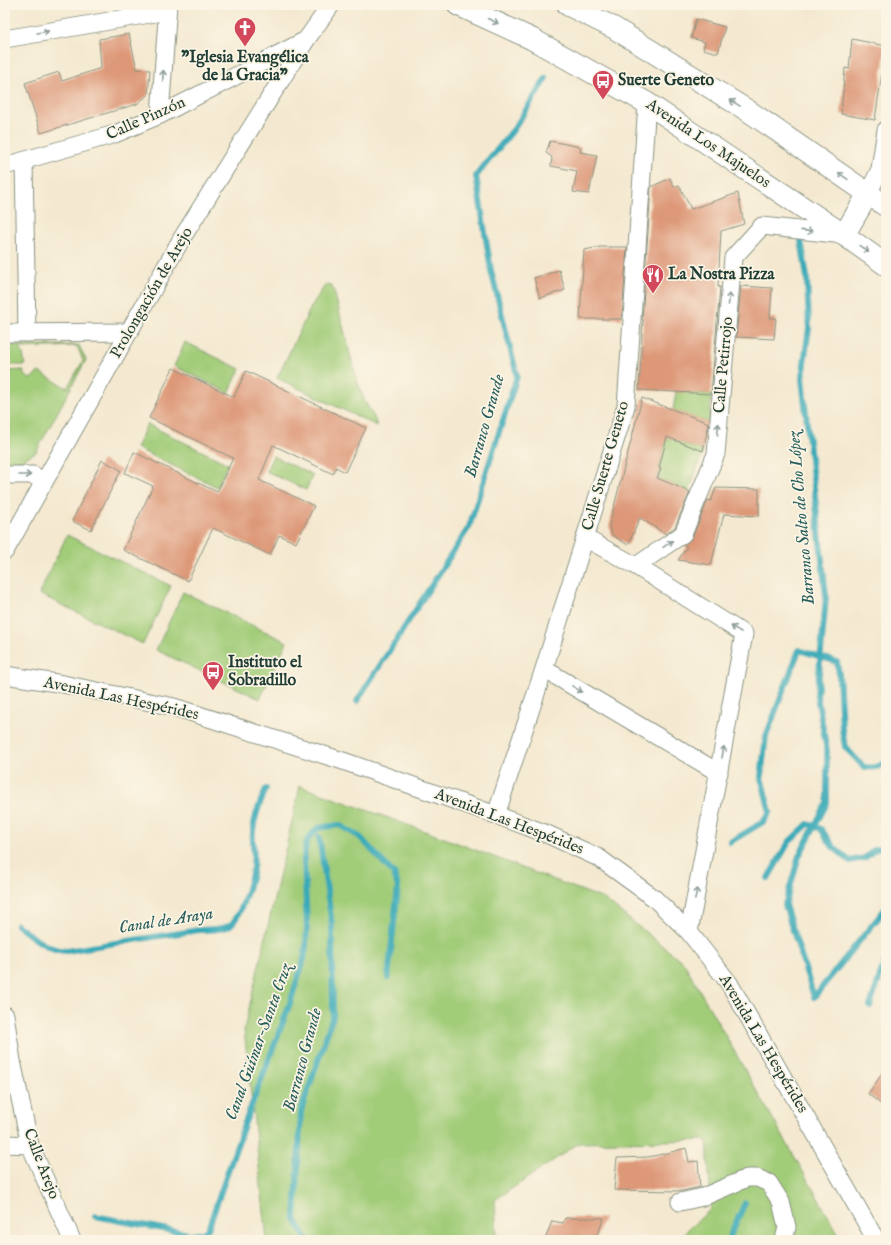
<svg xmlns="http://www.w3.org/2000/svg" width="891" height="1245" viewBox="0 0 891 1245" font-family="'IM FELL English',serif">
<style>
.green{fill:#a1cc78;stroke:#608456;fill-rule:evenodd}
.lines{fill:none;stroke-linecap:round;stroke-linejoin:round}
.stream{stroke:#3aaab8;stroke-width:6}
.building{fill:#dd9878}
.minor-casing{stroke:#8a9382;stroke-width:19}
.tertiary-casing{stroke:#8a9382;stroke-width:23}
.minor{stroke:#fff;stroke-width:17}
.tertiary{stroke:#fff;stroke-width:21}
.oneway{stroke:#8f9e9a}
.labels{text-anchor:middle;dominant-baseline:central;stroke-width:3.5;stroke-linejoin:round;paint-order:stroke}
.poi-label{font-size:16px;font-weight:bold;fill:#1f3d34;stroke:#fcf5e5;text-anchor:start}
.street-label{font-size:16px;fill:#1f3d34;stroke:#fcf5e5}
.water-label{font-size:17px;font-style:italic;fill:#275e5c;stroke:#fcf5e5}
</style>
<rect width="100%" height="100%" fill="#fcf5e5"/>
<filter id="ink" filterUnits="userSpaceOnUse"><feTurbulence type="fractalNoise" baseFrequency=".025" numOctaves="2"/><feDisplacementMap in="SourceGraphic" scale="8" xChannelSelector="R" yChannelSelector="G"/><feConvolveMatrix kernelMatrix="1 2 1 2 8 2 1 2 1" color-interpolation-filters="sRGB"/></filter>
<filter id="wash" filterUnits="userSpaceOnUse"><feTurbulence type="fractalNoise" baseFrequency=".012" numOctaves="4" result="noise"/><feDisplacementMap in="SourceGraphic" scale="16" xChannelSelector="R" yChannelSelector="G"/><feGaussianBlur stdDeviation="0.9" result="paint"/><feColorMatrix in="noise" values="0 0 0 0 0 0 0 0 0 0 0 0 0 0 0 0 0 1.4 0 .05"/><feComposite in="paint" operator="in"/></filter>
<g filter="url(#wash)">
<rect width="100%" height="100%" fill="#f4e9d0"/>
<!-- green -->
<g class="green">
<path d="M326,284L331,285L334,291L357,381L364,400L374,417L377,426L277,378L312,305Z"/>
<path d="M185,342L240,369L229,393L174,366Z"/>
<path d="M5,345H79L86,360L36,452L20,461H5ZM77,346L83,361L67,388L39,372L30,379L23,374L24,370L7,371V365H25L23,354L19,348Z"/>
<path d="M676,392L712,394L709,423L673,410Z"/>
<path d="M147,424L228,464L217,487L136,448Z"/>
<path d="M667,437L703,451L689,492L658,478L661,469L659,468Z"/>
<path d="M273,456L313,475L306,490L266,471Z"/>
<path d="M67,535L171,586L143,644L39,594Z"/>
<path d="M183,592L287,642L260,699L156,650Z"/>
<path d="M300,786L452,841L604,899L684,963L842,1240H676L711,1209L707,1140L579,1143L495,1200L497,1240H267L244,1030Z"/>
</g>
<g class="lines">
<!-- stream -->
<g class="stream">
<path d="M801,240L807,277L809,328L802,378L826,596L817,696L827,751V803L799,856L785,905L814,997"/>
<path d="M357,701L469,527L517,376L491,270L476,176L514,129L546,78"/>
<path d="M730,842L763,822L770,812L761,777L766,736L799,650L837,662L839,674L842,729L845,747L864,767C873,768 880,768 886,761"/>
<path d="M768,878L789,842L808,824L821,829L833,847L850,861L865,858L874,850L886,846"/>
<path d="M17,925C33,937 46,950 67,951C109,944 151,937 193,931C204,929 219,931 229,926C240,919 249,887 252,874C256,857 252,847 253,832C254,817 260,802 266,789"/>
<path d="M814,997L886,908"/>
<path d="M870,1006L886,958"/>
<path d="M95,1216L194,1235L203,1233L208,1229L243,1128L289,1006L304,959L306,945L307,926L304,859L306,843L311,835L318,828L339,825L360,837L394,874L398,887L388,978"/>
<path d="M307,1240L295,1219L301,1111L333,1016L332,924L319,837"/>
<path d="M728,1240L745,1203"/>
</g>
</g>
<g id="blocks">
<!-- building -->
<g class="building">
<path d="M696,19L725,27L718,53L703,49L705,42L691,38Z"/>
<path d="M129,34L137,69L150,70L148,95L137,104L41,133L25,83L59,72L62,81L101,68L99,39Z"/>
<path d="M852,39L886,46L875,120L841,114L845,68L849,69Z"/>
<path d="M550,141L581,147L580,152L597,155L589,194L573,192L577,171L551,166L552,157L546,153Z"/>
<path d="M670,178L674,187L679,185L691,209L738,193L744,224L721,231L718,287H720L711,394L639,390L643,319H642L651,187Z"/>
<path d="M600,247H627L622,319H580L584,250Z"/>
<path d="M559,270L565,290L540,298L534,278Z"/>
<path d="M741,286L772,288L770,318H776L774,339L736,337Z"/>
<path d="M173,368L234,397L246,371L366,428L345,472L336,467L333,474L273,445L259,480L314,506L296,543L279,535L270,555L213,528L188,581L123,550L153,486L125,473L134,452L217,492L233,458L149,418Z"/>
<path d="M642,398L709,423L708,427L703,451L667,437L659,468L661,469L657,478L690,492L675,527L666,534L640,518L628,545L612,535L609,526Z"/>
<path d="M102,460L121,470L91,530L72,521Z"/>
<path d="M716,488L759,489V516L724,514L711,565L678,560L687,547L684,545L692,538L708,500L711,501Z"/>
<path d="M886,1068V1108L868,1094Z"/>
<path d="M686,1148L689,1162L698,1161L700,1187L682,1191L614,1190L617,1158L648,1157L668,1153Z"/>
<path d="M565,1218H604L595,1240H555L546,1237L552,1221L563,1223Z"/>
</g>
</g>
</g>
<g filter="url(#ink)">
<use href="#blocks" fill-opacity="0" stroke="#8a9382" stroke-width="1"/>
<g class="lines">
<!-- minor casing -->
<g class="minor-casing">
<g id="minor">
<path d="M5,39L167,11"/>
<path d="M160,115L168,5"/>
<path d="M24,161L27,333"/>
<path d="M5,166L115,134L160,115L306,40L331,5"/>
<path d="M868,194L880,169L886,130"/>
<path d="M5,333L129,332"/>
<path d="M5,475H33L44,482"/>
<path d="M585,538L636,566L744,634L689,932"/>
<path d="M5,551L182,238L306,40"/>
<path d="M636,566L683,534L716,454L733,258L762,226L844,235"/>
<path d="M544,669L719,773"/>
<path d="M5,675L63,684L174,707L343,761L496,815L547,834L599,858L654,898L689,932L729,983L876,1240"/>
<path d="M496,815L544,669L626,406L647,103"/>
<path d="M5,1015L12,1061L30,1145L72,1240"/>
<path d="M5,1144L30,1145"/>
<path d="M680,1202L703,1197L747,1178H757L769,1183L781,1202L787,1227L784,1240"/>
</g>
</g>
<!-- tertiary casing -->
<g class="tertiary-casing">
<g id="tertiary">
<path d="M458,5L532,39L647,103L844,235L886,265"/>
<path d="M568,5L614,28L750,112L886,206"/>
<path d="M844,235L868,194"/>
</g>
</g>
<!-- minor -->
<use href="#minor" class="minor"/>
<!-- tertiary -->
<use href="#tertiary" class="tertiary"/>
</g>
<!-- one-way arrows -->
<defs><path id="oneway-shaft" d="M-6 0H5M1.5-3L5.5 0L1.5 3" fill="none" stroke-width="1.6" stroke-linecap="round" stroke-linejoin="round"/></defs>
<g class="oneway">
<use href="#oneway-shaft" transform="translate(493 21) rotate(25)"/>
<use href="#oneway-shaft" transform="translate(43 32) rotate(-10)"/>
<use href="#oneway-shaft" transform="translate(163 76) rotate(-86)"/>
<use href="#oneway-shaft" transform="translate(735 103) rotate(-148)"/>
<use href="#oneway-shaft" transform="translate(843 176) rotate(-145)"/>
<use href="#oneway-shaft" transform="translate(807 231) rotate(6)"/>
<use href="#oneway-shaft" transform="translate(864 249) rotate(36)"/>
<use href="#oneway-shaft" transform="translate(729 299) rotate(-85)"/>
<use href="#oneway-shaft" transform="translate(718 429) rotate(-85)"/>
<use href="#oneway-shaft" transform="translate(25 475)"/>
<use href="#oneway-shaft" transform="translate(668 544) rotate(-35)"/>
<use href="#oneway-shaft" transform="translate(736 629) rotate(-148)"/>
<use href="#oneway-shaft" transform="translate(577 689) rotate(31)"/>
<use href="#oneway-shaft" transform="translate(723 752) rotate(-80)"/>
<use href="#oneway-shaft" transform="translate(696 894) rotate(-79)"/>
</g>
</g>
<!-- icons -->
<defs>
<g id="church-pin" transform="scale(1.15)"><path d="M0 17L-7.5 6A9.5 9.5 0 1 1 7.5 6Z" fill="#d1495b" stroke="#fcf5e5"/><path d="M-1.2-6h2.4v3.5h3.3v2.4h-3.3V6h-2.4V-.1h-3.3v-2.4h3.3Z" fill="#fff"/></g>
<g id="bus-pin" transform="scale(1.15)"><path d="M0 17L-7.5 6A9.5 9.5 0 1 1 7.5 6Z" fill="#d1495b" stroke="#fcf5e5"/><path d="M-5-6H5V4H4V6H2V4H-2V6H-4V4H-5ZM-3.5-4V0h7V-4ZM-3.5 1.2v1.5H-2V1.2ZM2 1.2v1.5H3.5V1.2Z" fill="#fff"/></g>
<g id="restaurant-pin" transform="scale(1.15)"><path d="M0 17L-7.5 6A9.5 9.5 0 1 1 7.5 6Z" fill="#d1495b" stroke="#fcf5e5"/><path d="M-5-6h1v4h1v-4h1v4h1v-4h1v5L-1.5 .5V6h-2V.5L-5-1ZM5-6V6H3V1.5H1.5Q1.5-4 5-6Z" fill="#fff"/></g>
</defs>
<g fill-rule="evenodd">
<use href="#church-pin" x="245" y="28"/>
<use href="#bus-pin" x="603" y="81"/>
<use href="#restaurant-pin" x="653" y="275"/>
<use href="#bus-pin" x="213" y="672"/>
</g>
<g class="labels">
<!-- poi labels -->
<g class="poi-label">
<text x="245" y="58" text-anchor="middle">"Iglesia Evangélica<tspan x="245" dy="18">de la Gracia"</tspan></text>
<text x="618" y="81">Suerte Geneto</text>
<text x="668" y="275">La Nostra Pizza</text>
<text x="228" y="663">Instituto el<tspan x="228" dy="18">Sobradillo</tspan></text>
</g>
<!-- street labels -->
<g class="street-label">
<text transform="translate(146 119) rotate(-24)">Calle Pinzón</text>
<text transform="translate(708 144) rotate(34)">Avenida Los Majuelos</text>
<text transform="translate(152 293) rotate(-60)">Prolongación de Arejo</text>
<text transform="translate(724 365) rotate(-85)">Calle Petirrojo</text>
<text transform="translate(606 466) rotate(-74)">Calle Suerte Geneto</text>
<text transform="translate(121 699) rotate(12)">Avenida Las Hespérides</text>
<text transform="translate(509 822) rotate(21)">Avenida Las Hespérides</text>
<text transform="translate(763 1044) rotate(59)">Avenida Las Hespérides</text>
<text transform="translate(41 1164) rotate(69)">Calle Arejo</text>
</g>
<!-- water labels -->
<g class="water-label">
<text transform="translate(485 426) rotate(-74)">Barranco Grande</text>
<text transform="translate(802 518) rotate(-95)">Barranco Salto de Cho López</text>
<text transform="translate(166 921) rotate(-9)">Canal de Araya</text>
<text transform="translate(259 1042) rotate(-70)">Canal Güímar-Santa Cruz</text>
<text transform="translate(303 1060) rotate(-75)">Barranco Grande</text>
</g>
</g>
<!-- margin -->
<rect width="891" height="1245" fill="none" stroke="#fcf5e5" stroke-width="20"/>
</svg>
